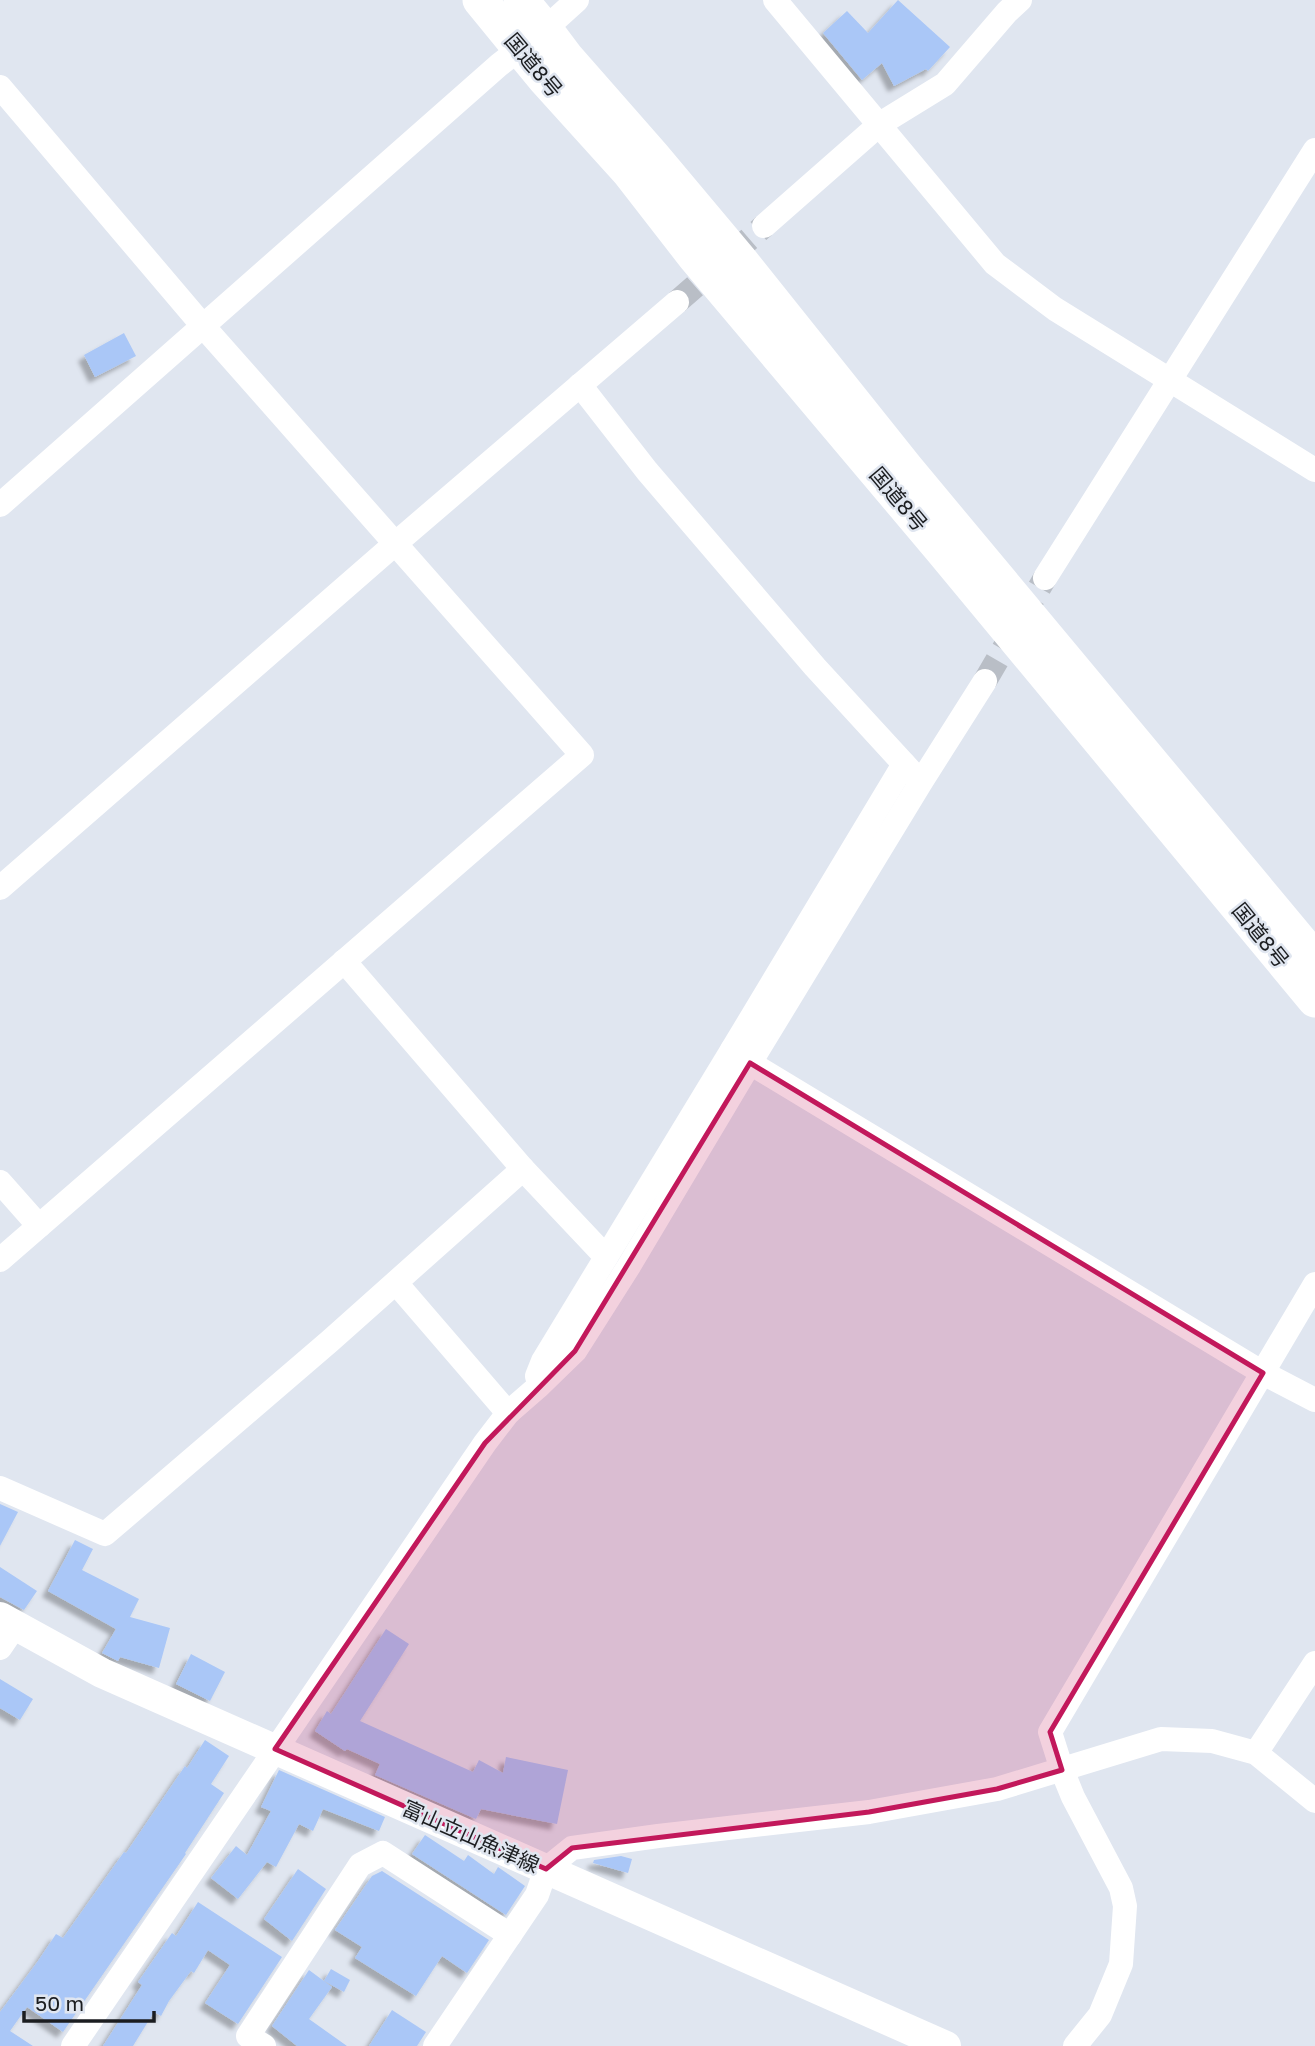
<svg xmlns="http://www.w3.org/2000/svg" width="1315" height="2046" viewBox="0 0 1315 2046" font-family="'Golos Text','Noto Sans JP',sans-serif">
<style>
.building{fill:#aac7f7;filter:url(#shadow)}
.lines{fill:none;stroke-linecap:round;stroke-linejoin:round}
.minor-tunnel{stroke:#b9bec6;stroke-width:24;stroke-dasharray:24 12;stroke-linecap:butt}
.minor{stroke:#fff;stroke-width:24}
.major{stroke:#fff;stroke-width:30}
.highway{stroke:#fff;stroke-width:35}
.marked{fill:#c2185b;fill-opacity:0.2;stroke:#c2185b;stroke-width:5;stroke-linejoin:round}
.labels{text-anchor:middle;dominant-baseline:central;stroke-width:5;stroke-linejoin:round;paint-order:stroke}
.street-label{font-size:21px;fill:#1b1d20;stroke:#e0e6f0}
</style>
<defs>
<filter id="shadow"><feDropShadow dx="-6" dy="6" stdDeviation="2" flood-color="#0004"/></filter>
</defs>
<rect width="100%" height="100%" fill="#e0e6f0"/>
<!-- building -->
<g class="building">
<path d="M898,0L950,47L928,71L926,69L894,86L882,63L862,80L823,33L847,11L868,33Z"/>
<path d="M124,333L136,356L95,377L84,355Z"/>
<path d="M0,1504L18,1512L0,1546Z"/>
<path d="M75,1540L93,1549L82,1570L139,1599L130,1617L170,1628L159,1668L120,1657L118,1661L102,1653L116,1629L48,1591Z"/>
<path d="M0,1567L37,1591L24,1610L0,1597Z"/>
<path d="M386,1629L409,1644L360,1721L473,1772L479,1760L503,1773L506,1757L568,1770L557,1824L481,1809L476,1819L375,1775L380,1764L347,1749L345,1751L315,1731L327,1711L331,1714Z"/>
<path d="M191,1654L225,1672L210,1701L176,1684Z"/>
<path d="M0,1679L33,1699L20,1720L0,1708Z"/>
<path d="M205,1740L229,1756L211,1784L224,1793L185,1853L186,1854L63,2032L27,2007L10,2031L33,2046H0V2012L38,1961L56,1934L63,1938L124,1852L126,1853L185,1766L187,1768Z"/>
<path d="M279,1770L385,1817L379,1831L323,1809L313,1831L299,1824L276,1867L267,1862L238,1899L211,1878L236,1846L247,1855L271,1811L261,1807Z"/>
<path d="M425,1835L464,1861L468,1855L494,1874L498,1867L525,1886L506,1915L412,1854Z"/>
<path d="M621,1856L632,1859L628,1873L593,1863L594,1860Z"/>
<path d="M298,1869L326,1889L292,1941L264,1919Z"/>
<path d="M382,1871L489,1940L467,1973L442,1956L416,1996L355,1958L362,1947L335,1930L372,1876Z"/>
<path d="M198,1902L282,1957L238,2024L205,2003L230,1965L208,1950L194,1973L191,1971L169,2001L161,2016L154,2012L133,2046H103L142,1985L138,1982L172,1933L176,1936Z"/>
<path d="M331,1969L350,1980L344,1992L324,1981Z"/>
<path d="M309,1970L332,1987L309,2019L347,2046H297L272,2026Z"/>
<path d="M392,2010L426,2032L417,2046H369Z"/>
</g>
<g class="lines">
<!-- minor-tunnel -->
<g class="minor-tunnel">
<path d="M677,302L764,226"/>
<path d="M985,681L1045,578"/>
</g>
<!-- minor -->
<g class="minor">
<path d="M775,0L995,264L1055,309L1315,470"/>
<path d="M0,87L203,326L582,755L0,1260"/>
<path d="M764,226L880,124L945,84L1007,12L1020,0"/>
<path d="M580,385L647,471L815,667L916,777"/>
<path d="M0,505L499,65L545,29L577,0"/>
<path d="M1045,578L1315,150"/>
<path d="M904,764L732,1050L750,1063L1263,1373L1315,1400"/>
<path d="M0,888L396,543L677,302"/>
<path d="M344,961L523,1169L606,1257"/>
<path d="M0,1182L39,1226"/>
<path d="M396,1283L508,1413"/>
<path d="M539,1384L537,1376L543,1361L732,1050"/>
<path d="M0,1488L105,1534L330,1341L523,1169"/>
<path d="M0,1648L15,1626"/>
<path d="M1256,1753L1315,1663"/>
<path d="M73,2046L485,1443L508,1413L539,1386L575,1351L629,1266L750,1063L921,782L985,681"/>
<path d="M264,2046L248,2036L360,1865L383,1853L510,1935"/>
<path d="M435,2046L537,1895L546,1869L572,1848L658,1836L869,1812L997,1789L1161,1739L1212,1741L1256,1753L1315,1801"/>
<path d="M1075,2046L1100,2015L1121,1964L1125,1906L1121,1888L1073,1797L1062,1770L1050,1732L1315,1284"/>
</g>
<!-- major -->
<path class="major" d="M0,1617L102,1673L946,2046"/>
<!-- highway -->
<g class="highway">
<path d="M480,0L544,78L629,172L695,257L941,549L1315,1000"/>
<path d="M521,0L545,29L566,57L652,155L740,260L906,468L1315,959"/>
</g>
</g>
<!-- marked area -->
<path class="marked" d="M750,1063L1263,1373L1050,1732L1062,1770L997,1789L869,1812L572,1848L546,1869L275,1749L485,1443L575,1351Z"/>
<g class="labels">
<!-- street labels -->
<g class="street-label">
<text transform="translate(534 65) rotate(50)">国道8号</text>
<text transform="translate(899 499) rotate(50)">国道8号</text>
<text transform="translate(1261 935) rotate(51)">国道8号</text>
<text transform="translate(471 1836) rotate(24)">富山立山魚津線</text>
</g>
</g>
<!-- scale -->
<path d="M24 2011v10h130v-10" fill="none" stroke="#1b1d20" stroke-width="3.5"/>
<text x="35" y="2011" font-size="21" fill="#1b1d20" stroke="#e0e6f0" stroke-width="5" paint-order="stroke">50 m</text>
</svg>
